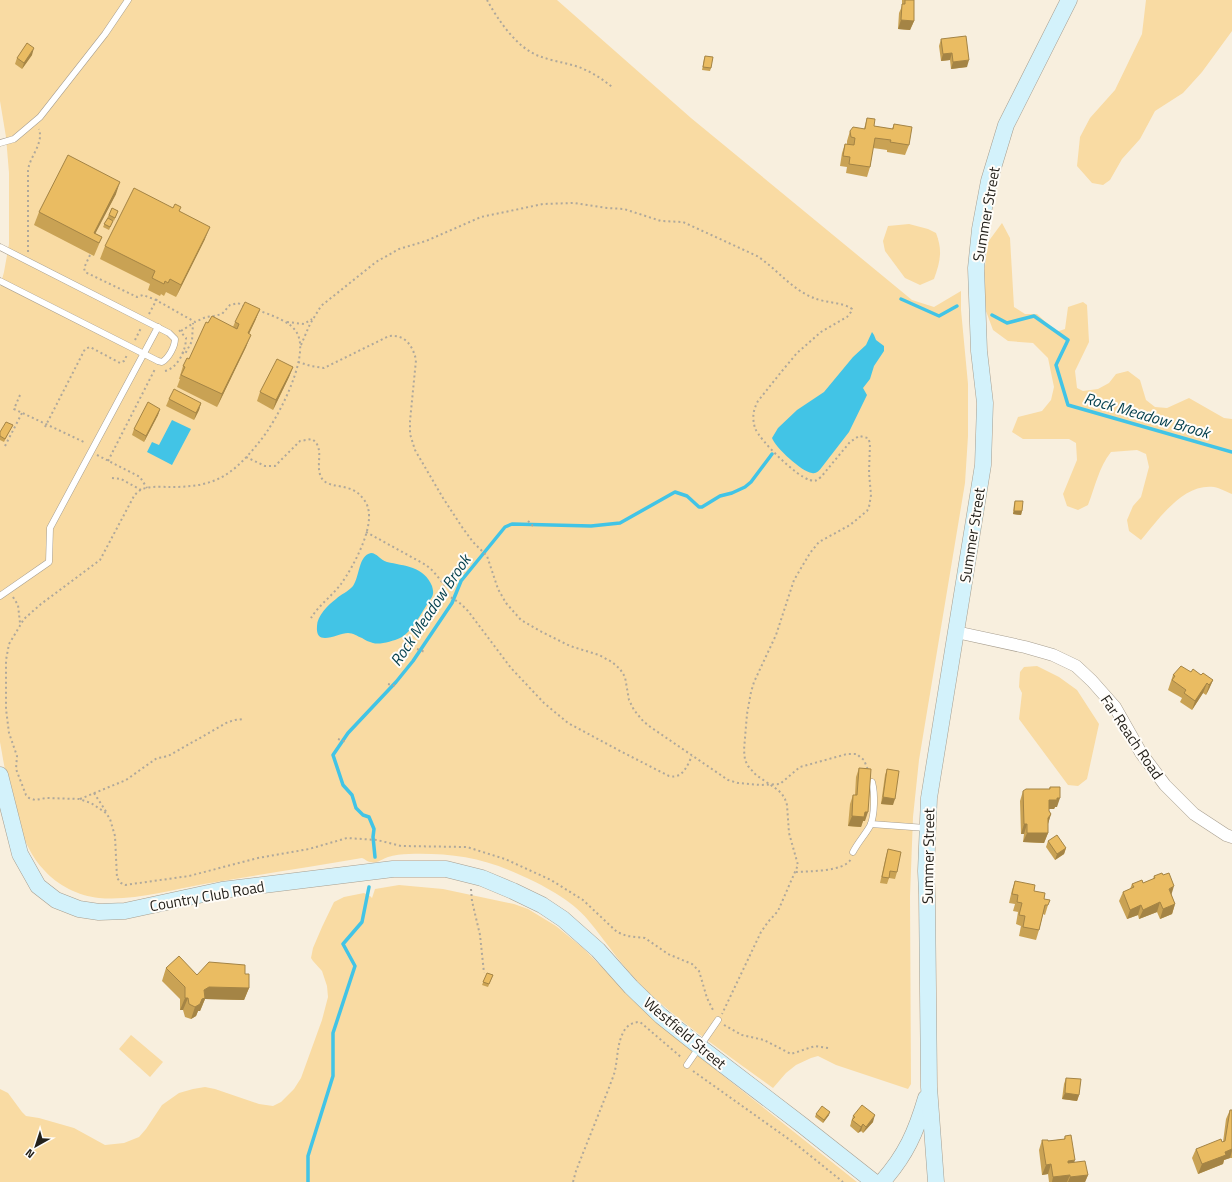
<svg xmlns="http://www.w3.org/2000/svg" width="1232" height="1182" viewBox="0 0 1232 1182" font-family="'Titillium Web',sans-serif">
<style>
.green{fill:#f9dba3}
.water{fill:#42c4e6}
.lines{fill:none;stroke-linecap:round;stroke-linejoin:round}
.stream{stroke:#42c4e6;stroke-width:3.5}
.lane-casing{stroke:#a79e8f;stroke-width:7}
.street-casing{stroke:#a79e8f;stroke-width:13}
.secondary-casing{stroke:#a79e8f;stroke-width:17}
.path{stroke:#afa89b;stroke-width:2;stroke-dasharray:2 3;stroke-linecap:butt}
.lane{stroke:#fff;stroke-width:6}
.street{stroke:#fff;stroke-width:12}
.secondary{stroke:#d3f2fb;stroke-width:16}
.wall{fill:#c9a254}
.shaded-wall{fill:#a48445}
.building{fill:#eabc62;stroke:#a48445}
.labels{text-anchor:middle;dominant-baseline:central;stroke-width:4;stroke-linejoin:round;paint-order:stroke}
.street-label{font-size:15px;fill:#24211b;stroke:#fffdf9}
.water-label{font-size:16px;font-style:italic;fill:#033f4d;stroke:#fffdf9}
</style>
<rect width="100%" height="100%" fill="#f8efde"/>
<!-- green -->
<g class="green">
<path d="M0,0H557L691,118L912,300L934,307L961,291V310L968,384V436L965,483L919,760L913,817L910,896L911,1084L908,1089L836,1065L818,1056L811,1058L796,1065L786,1073L773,1088C731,1057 687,1028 648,992C625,971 608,944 588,920C572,900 541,884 518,874C480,857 449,853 409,854C402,854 394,855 388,857C382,859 377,864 370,862C368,862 365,859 362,858C310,867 257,875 204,884C170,890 134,901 99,898C79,896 57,885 44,870C16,841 7,781 0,742V287L4,272L9,244V173L6,137L0,101Z"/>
<path d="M1146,0H1232V31L1202,72L1183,93L1155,111L1140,139L1122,159L1110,180L1103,185L1092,183L1077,166L1080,137L1090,118L1115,90L1142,34Z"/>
<path d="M1002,223L1010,238L1014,307L1025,314H1037L1056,332L1065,329L1068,307L1083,302L1087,305L1089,342L1075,371L1077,388L1083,391L1098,389L1109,383L1116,374L1128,371L1140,380L1146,400L1155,407L1167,408L1189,398L1224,418L1232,419V494C1227,492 1220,488 1214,487C1183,483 1159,519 1141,540L1129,531L1127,520L1133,506L1141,497L1149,467L1146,454L1137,450L1111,452C1099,467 1095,487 1088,505L1078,510L1067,506L1063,494L1077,460L1076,443L1069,439H1023L1012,432L1018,417L1042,411L1051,400L1054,387L1048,358L1033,343L1008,341L993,330L983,303V283L988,242Z"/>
<path d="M909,224L928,229L936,233C943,251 940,262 934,279L920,285L905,278L885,251L883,241L888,226Z"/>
<path d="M1037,666L1059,677L1077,690L1099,724L1087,779L1078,786L1068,785L1019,719L1022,693L1019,687L1020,672L1024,667Z"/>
<path d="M399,885L443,889L514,904L528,909L556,926L583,948L641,1007L667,1031L857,1182H0V1089L8,1093L22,1112L26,1116L39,1118L74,1128L105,1145L124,1143L139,1137L146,1129L162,1105L179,1093L193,1089L205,1087L215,1089L259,1104L273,1106L281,1102L294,1089L301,1078L322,1020L328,997L327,986L322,971L313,961L311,958L313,948L322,927L334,902L344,897L364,893L370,896L372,898L375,889Z"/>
<path d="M131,1035L163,1062L150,1077L119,1049Z"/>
</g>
<!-- water -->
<g class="water">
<path d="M872,332L874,335L876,340L884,346V351L874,366L870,379L863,388L867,395L849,432L822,467C819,471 816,474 812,473C802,472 775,447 772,438L778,428L797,410L824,392L853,357L866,345Z"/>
<path d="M172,420L191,429L172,465L147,452L152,442L159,445Z"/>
<path d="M371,553C377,553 380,560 387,562C404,566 424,566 432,586C433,590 434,593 432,597C423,609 413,632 400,638C393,641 380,645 373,643C369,642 365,640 362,638C357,636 353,633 348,633C338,633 315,648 317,626C317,616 328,605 336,599C341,594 348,592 353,586C360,576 358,556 371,553Z"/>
</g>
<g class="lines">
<!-- stream -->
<g class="stream">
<path d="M901,299L939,316L957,306"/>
<path d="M992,315L1007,323L1034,316L1068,340L1056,365L1068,405L1232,452"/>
<path d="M375,857L373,837L374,829L369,817L363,815L356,808L352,795L343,785L333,755L348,733L396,682L413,661L452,603L461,581L505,527L512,524L591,526L620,523L675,492L687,496L699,507H702L720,496L732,493L745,487L751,482L772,454"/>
<path d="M308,1182V1156L333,1076V1033L355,966L343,944L362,922L369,887"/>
</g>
<!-- lane casing -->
<g class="lane-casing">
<g id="lane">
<path d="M0,143L14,139L40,117L105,34L128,0"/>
<path d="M0,247L169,333L175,339C175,346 169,358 162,362L158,361L0,281"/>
<path d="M0,596L49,562L50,528L158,327"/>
<path d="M871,824L926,828"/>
<path d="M853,852C858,842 865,835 870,826C875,815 875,793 872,782"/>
<path d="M687,1065L718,1020"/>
</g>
</g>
<!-- street casing -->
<g class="street-casing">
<path id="street" d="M956,632L1025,647L1053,655L1076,666L1092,681L1115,707L1141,753L1165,785L1194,814L1226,835L1232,837"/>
</g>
<!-- secondary casing -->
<g class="secondary-casing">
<g id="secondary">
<path d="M0,775L20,854L38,886L56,900L79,909L99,912L125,911L222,890L393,869H446L482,878L513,891L542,905L563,919L598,950L631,987L661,1016L700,1047L802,1125L874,1182"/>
<path d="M882,1182C906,1155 916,1132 926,1098"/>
<path d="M936,1182L929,1087L927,894L926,871L929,798L983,465L985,403L979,351L976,268L980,229L989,181L1006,125L1069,0"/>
</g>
</g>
<!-- path -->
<g class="path">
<path d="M487,0C498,20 517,48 539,56C549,60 561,62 572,65C587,69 600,77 612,87"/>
<path d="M28,252V171C29,157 44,144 39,129"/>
<path d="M90,255L84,268L85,272L137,297L143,295L156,300L195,322L206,317L214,316L222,314L230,305L238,303L245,307"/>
<path d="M258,310C272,316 292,321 298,335C309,360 276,422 260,441C249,455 234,472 218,479C203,486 186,487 170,487C163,487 154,486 146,488C141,489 137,492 134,496L100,560L41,604L24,619L9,644L6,660V709L9,733L17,756L16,769L26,795L29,798L35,800L46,798L79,799L91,803L106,813L110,819L115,836L117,878L121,883L125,885L189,876L258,858L309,849L347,838L377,840L401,846L467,847L505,859L551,880L583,900L617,932L627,936L645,938L668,954L692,964L699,971L707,998L714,1012"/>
<path d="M149,314L158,297"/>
<path d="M287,322L304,324L312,319"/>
<path d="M181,331L192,324"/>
<path d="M135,340L141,328"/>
<path d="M301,345L310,324L321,306L376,262L399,249L426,241L481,217L543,204L574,203L607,208L624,209L661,221L683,222L757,256C777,269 792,290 814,298C825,303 843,302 852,309L851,312L847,317L821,332L797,353L782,371L758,401C753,410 752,418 755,428C760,441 797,477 810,480C815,482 817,480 821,477L850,442L859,436L868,438L870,443L869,473L871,495L869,507L867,511L850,525L819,542L810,553L794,580L776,635L754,682L751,692L747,714L744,750L745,760L748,766L756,775L778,790L782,794L785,799L787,805L789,833L798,865L778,911L768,922L761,932L722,1014"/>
<path d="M182,352L185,354L192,341L193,323"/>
<path d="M298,362L311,366L324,368L389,336C405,334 413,346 416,360L410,421V434L415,450L443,498L462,527L473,542L487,556L498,589L506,603L521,620L540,631L570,646L599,655L612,662L620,669L625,677L629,700L634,710L643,721L649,726L728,780L738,783L761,785L780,784L800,767L847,754H857L860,757L864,760L868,770"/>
<path d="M165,371C178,368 186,350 186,338L179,330"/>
<path d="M20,395L14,409L86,443"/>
<path d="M45,427L85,349L90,347L120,363L124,361L127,355"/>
<path d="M5,446L22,413"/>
<path d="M97,455L140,477L147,488"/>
<path d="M246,457L265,466H275L300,441L312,439C327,449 312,469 324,481C332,488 349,484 360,495C363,498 367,503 368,508C374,529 353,567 341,584C332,596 319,605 311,618"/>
<path d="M108,461L155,369"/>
<path d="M112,478L121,479L141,490"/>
<path d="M528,521L535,528"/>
<path d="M366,532L426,565L433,571L442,582L445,590L449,596L461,604L468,611L511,668L544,703L568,723L622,752L669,776C683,779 687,766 692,756"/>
<path d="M13,597L18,605L20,623"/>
<path d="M417,649L425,652"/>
<path d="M388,684L397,686"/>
<path d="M338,739L347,742"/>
<path d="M94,793L107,813"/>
<path d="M80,799L126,780L157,758L164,757L170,755L228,722L235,720L243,719"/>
<path d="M796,872C809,871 844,872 851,859"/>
<path d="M471,889L472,901L480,935L484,973"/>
<path d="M724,1025L742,1035L764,1040L791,1054L815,1046L828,1048"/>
<path d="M693,1071L797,1145L843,1182"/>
<path d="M573,1182L576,1171C588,1140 601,1109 613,1077C618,1064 616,1049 622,1035C625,1027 631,1022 640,1022L682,1058"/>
</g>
<!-- lane -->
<use href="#lane" class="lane"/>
<!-- street -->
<use href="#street" class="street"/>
<!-- secondary -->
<use href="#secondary" class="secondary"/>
</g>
<!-- wall -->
<g class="wall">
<path d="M902,0H914V21L910,30L898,29L899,13L902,6Z"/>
<path d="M941,39L967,67L951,69L950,60L941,61L939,46Z"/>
<path d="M32,55L22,69L15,64L17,58Z"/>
<path d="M705,56L711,68L710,71L702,70L704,59Z"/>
<path d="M867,118L874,126L892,129L894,124L909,145L905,155L887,152V150L873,148L870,167L867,177L846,173L847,167L840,166L842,153L845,144H847V141L850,131L864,129Z"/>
<path d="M116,194L95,233L102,237L97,249L94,256L34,225L39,212Z"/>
<path d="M112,208L118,211L114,221L112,220L113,221L109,230L103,227Z"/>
<path d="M173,208L179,212L205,239L176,297L166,292L164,296L161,294L160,296L148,290L150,284L100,259L105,246Z"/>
<path d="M260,309L255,321L249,334L246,347L217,407L177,387L180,379H179L183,366L189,359L208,323L233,327L235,322Z"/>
<path d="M293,367L289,377L273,410L257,401L260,392Z"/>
<path d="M169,399L201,403L199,410L194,420L166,406Z"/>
<path d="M160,409L158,415L144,442L132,435L134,429Z"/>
<path d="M11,428L4,442L0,440V432Z"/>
<path d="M1015,501L1022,511L1021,515L1013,514L1014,504Z"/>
<path d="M1191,672L1201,675L1213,680L1209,689L1206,695L1203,693L1192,710L1180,702L1182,698L1168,690L1173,675Z"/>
<path d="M859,768L865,821H863L861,827L848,826L850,804L853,795H855L856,777Z"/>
<path d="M887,769L893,805L881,804L885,775Z"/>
<path d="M1050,787L1057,807H1055L1054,809H1049V811L1051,814L1048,823V833L1044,843L1023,842L1024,834H1021L1020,801L1023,791L1049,789Z"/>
<path d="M1048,841L1066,848L1064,854L1055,860L1046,847Z"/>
<path d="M888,849L897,872L895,879L889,878L887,884L880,883L886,856Z"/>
<path d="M1154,876L1171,894L1175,904L1172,914L1160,919L1157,912L1139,919L1138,915L1127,919L1119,901L1123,892L1130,889L1132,884L1143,883L1153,879Z"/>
<path d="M1015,881L1034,891L1044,899L1048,905L1045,915L1043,914L1039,930L1036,940L1019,936L1021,926L1016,924L1018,912L1013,911L1015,904L1009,903L1012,890Z"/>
<path d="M166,968L197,975L245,974L249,988L244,1000L205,999L200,1011H198L196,1016L191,1019L185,1017L183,1010H180V999L162,981Z"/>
<path d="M487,973L493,975L488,987L482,985Z"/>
<path d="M1066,1078L1079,1095L1077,1101L1062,1099L1064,1084Z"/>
<path d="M1230,1110H1232V1158H1230L1224,1160L1223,1164L1198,1174L1192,1158L1196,1149L1223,1142L1226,1119Z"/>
<path d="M816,1114L829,1115L823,1123L815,1117Z"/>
<path d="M853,1116L873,1122L863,1133L861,1131L858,1133L850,1126L851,1123V1122Z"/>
<path d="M1065,1136L1074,1162L1088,1175L1085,1182H1049L1048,1174L1042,1175L1039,1150L1042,1140L1048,1141L1064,1139Z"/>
</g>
<!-- shaded-wall -->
<g class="shaded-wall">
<path d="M901,20L914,21L910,30L898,29Z"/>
<path d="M34,48L32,55L22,69L24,63Z"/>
<path d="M952,53L950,60L941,61L943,54Z"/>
<path d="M969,60L967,67L951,69L953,62Z"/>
<path d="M120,182L116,194L92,240L94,233Z"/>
<path d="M210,227L205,239L176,297L181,285Z"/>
<path d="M260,309L255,321L243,346L248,333Z"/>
<path d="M251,335L246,347L217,407L222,394Z"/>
<path d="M293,367L289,377L273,410L276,400Z"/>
<path d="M201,403L199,410L194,420L196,413Z"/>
<path d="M160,409L158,415L144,442L146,436Z"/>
<path d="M1014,511H1022L1021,515L1013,514Z"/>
<path d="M1213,680L1209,689L1206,695L1209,685Z"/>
<path d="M1207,683L1203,693L1192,710L1195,701Z"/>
<path d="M883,797L895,799L893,805L881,804Z"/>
<path d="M1057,798H1060L1057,807H1055L1054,809H1045L1049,800Z"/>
<path d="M865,812H868L865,821H863L861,827L848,826L852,816Z"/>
<path d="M1051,814L1048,824V818Z"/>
<path d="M1024,824H1027L1024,834H1021Z"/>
<path d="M1027,833H1048L1044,843L1023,842Z"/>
<path d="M1066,848L1064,854L1055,860L1057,854Z"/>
<path d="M1174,886L1171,896L1169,889Z"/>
<path d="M1160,902L1157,912L1139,919L1143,910Z"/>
<path d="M1175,904L1172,914L1160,919L1163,909Z"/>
<path d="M1141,905L1138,915L1127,919L1130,910Z"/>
<path d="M209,987L249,988L244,1000L205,999L200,1011H198L196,1016L191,1019L195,1007L204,990Z"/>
<path d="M185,998H188L183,1010H180Z"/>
<path d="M1065,1093L1079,1095L1077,1101L1062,1099Z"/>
<path d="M830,1112L829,1115L823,1123L824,1120Z"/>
<path d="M875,1115L873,1122L863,1133L866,1127Z"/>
<path d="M863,1124L861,1131L858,1133L861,1127Z"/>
<path d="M1232,1149V1151L1230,1158L1224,1160L1223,1164L1198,1174L1202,1164L1225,1152Z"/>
<path d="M1075,1160L1072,1170H1064L1068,1161Z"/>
<path d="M1051,1164L1048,1174L1042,1175L1046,1165Z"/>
<path d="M1070,1175L1067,1182H1052L1053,1177Z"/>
<path d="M1088,1175L1085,1182H1068L1070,1177Z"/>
</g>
<!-- building -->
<g class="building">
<path d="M905,0H914V21L901,20L902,4H905Z"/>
<path d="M966,36L969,60L953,62L952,53L943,54L941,39Z"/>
<path d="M27,43L34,48L24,63L17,58Z"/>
<path d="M705,56L713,57L711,68L703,67Z"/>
<path d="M867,118L875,119L874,126L893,129L894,124L912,127L909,145L890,142L891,140L875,138L870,167L849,164L850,157L843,156L845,144L854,145L855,138L851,137L850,131L853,127L865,129Z"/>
<path d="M68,155L120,182L94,233L102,237L99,243L39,212Z"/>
<path d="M134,188L173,208L175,204L181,207L179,211L210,227L181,285L170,279L168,283L165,281L164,284L152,278L155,271L105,246Z"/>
<path d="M112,208L118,211L115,218L109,215Z"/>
<path d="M108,218L113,221L110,227L104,224Z"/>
<path d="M245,302L260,309L248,333L251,335L222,394L181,375L185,367L183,366L187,358L189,359L206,322L208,323L212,316L237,329L239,324L235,322Z"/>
<path d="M277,359L293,367L276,400L260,392Z"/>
<path d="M174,389L201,403L196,413L169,399Z"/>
<path d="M148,402L160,409L146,436L134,429Z"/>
<path d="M6,422L13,425L5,439L0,436V432Z"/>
<path d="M1015,501H1023L1022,511H1014Z"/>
<path d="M1181,666L1191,672L1193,669L1201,675L1203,673L1213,680L1209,685L1207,683L1195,701L1184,693L1186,690L1172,680L1175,676L1173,675Z"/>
<path d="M859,768L871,769L868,812H865L864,817L852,816L853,795H857Z"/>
<path d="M887,769L899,771L895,799L883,797Z"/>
<path d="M1050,787H1060V798H1057V800H1049V811L1051,814L1048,818V833H1027V824H1024L1023,791L1026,789H1050Z"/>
<path d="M1057,835L1066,848L1057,854L1048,841Z"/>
<path d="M888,849L901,852L897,872L890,871L889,878L882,877Z"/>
<path d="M1162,873L1163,875L1169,873L1174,886L1169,889L1175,904L1163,909L1160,902L1143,910L1141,905L1130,910L1123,892L1134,887L1132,884L1142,880L1143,883L1155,878L1154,876Z"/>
<path d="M1015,881L1035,885L1034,891L1045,893L1044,899L1050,900L1048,905H1045L1039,930L1023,927L1025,916L1019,915L1022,903L1017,902L1018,895L1012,894Z"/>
<path d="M179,956L197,975L209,962L245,965V974H249V988L209,987L204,990L205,998L202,999L200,1004L195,1007L189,1004L188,998H185V987L166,968Z"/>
<path d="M487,973L493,975L489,984L483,982Z"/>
<path d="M1066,1078L1081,1079L1079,1095L1065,1093Z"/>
<path d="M862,1105L875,1115L866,1127L863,1124L861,1127L852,1120L855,1117L853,1116Z"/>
<path d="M822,1106L830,1112L824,1120L816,1114Z"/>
<path d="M1230,1110H1232V1149L1225,1152L1226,1155L1202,1164L1196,1149L1221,1139L1222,1142L1225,1141Z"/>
<path d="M1071,1135L1075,1160L1068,1161V1163L1085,1161L1088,1175L1070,1177V1175L1053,1177L1051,1164L1046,1165L1042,1140H1048V1141L1065,1139V1136Z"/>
</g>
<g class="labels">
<!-- street labels -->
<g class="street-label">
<text transform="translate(986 214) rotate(-80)">Summer Street</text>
<text transform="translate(972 535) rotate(-81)">Summer Street</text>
<text transform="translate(1132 737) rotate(56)">Far Reach Road</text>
<text transform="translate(928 856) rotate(-89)">Summer Street</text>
<text transform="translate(207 896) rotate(-10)">Country Club Road</text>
<text transform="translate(685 1033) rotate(40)">Westfield Street</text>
</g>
<!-- water labels -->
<g class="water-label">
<text transform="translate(1147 415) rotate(16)">Rock Meadow Brook</text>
<text transform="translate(430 610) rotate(-56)">Rock Meadow Brook</text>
</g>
</g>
<!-- north arrow -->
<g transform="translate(36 1146) rotate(219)" stroke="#fffdf9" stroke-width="3" paint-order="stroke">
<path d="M0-3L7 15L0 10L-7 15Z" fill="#24211b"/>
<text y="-6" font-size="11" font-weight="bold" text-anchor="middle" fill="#24211b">N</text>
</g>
</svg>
